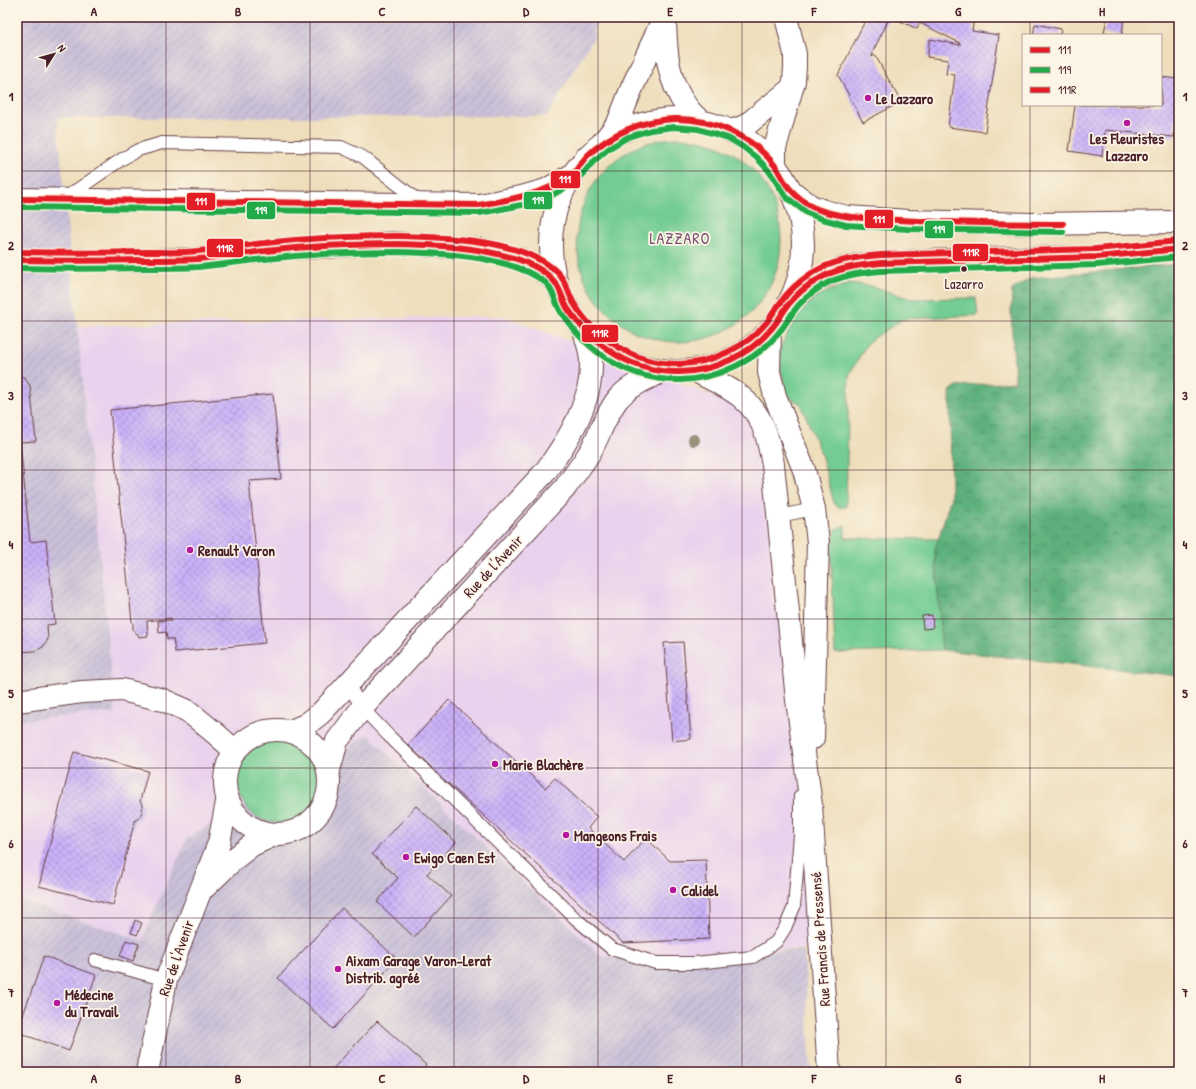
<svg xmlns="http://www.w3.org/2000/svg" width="1196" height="1089" viewBox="0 0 1196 1089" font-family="'Patrick Hand',sans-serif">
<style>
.built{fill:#e9d2ed}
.industrial{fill:url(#industrial-furrows)}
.grass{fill:#72cc93;stroke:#5e765f}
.forest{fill:url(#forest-crowns);stroke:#546854}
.building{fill:url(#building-cross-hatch)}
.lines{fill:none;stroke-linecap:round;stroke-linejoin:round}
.service-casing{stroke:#633c41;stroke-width:14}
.minor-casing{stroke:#633c41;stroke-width:24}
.tertiary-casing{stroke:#633c41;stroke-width:24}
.secondary-casing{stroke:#633c41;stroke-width:24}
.primary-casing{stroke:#633c41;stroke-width:24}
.service{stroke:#fff;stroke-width:12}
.minor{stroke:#fff;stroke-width:22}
.tertiary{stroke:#fff;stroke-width:22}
.secondary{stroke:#fff;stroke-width:22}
.primary{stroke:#fff;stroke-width:22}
.bus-1-casing{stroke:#fcf5e5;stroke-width:9}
.bus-2-casing{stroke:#fcf5e5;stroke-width:9}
.bus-3-casing{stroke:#fcf5e5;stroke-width:9}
.bus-1{stroke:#e31e27;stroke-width:6}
.bus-2{stroke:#22aa48;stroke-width:6}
.bus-3{stroke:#e31e27;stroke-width:6}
.tree{fill:#9a927d}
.grid{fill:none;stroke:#4a1f2b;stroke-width:1;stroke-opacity:0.55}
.poi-dot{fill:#b5179e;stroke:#fcf5e5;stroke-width:1.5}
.bus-dot{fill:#4a1f2b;stroke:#fcf5e5;stroke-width:1.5}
.labels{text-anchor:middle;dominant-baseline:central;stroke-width:3.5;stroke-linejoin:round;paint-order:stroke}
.bus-label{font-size:14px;fill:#4a1f2b;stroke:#fcf5e5}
.poi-label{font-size:15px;font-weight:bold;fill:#4a1f2b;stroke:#fcf5e5;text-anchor:start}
.street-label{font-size:15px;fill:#4a1f2b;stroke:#fcf5e5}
.neighbourhood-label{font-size:16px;letter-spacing:1px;fill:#775273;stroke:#fcf5e5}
.line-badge{stroke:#fcf5e5;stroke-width:1.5}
.badge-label{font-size:11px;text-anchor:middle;font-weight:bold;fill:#fff}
.neatline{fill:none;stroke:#4a1f2b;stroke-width:1.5}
.grid-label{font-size:13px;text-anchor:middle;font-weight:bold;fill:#4a1f2b}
</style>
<defs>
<pattern id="industrial-furrows" width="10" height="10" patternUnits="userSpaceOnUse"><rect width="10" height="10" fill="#c9bfd7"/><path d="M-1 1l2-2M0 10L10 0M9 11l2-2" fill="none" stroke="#aea4b9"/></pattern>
<pattern id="forest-crowns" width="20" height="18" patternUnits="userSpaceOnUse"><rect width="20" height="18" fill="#5db07d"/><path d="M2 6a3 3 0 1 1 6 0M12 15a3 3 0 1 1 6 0" fill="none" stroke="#4f8f67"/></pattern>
<pattern id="building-cross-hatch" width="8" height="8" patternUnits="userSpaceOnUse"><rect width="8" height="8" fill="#cbb2fa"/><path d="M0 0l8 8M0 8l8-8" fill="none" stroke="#a790cb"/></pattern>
</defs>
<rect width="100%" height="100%" fill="#fcf5e5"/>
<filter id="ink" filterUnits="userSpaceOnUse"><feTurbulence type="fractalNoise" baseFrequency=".025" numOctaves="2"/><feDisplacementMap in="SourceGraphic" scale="8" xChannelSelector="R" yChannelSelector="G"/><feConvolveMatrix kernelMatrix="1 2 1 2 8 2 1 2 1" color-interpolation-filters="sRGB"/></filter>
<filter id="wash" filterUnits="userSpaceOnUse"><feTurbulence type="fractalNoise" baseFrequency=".012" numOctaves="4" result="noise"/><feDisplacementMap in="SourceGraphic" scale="16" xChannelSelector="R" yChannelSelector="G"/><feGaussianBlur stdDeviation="0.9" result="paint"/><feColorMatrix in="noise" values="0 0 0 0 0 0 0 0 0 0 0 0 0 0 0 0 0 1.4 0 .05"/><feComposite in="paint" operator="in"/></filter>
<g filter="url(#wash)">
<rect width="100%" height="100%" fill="#eedebc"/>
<!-- built -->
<path class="built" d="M503,316L740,406L763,448L822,948L602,957L368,735L187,838L172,873L151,917L143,941L20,900L21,891L17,853V721L100,713H114L77,326Z"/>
<!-- industrial -->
<g class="industrial">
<path d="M17,17H596L594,37L547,116L57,118L115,714L100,713L17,721Z"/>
<path d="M368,735L602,957L804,950L811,1072H17V853L21,891L20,900L143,941L151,917L172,873L187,838Z"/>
</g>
<!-- grass -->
<g class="grass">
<circle cx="679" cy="240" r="102"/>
<path d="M850,283L871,286L911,299L976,298L978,315L903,319L868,342L849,375L846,507H838L834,503L822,457L801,404L787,396L780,366V348L795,319L816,296Z"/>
<path d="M845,525V538L939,539L935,550L942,650L835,653L831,548L836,529Z"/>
<circle cx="279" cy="781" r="42"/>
</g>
<!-- forest -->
<path class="forest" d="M1179,264V676L942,650L935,550L951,497L950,391L957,386L1015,382L1011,313L1012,290L1031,278Z"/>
<g id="blocks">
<!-- building -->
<g class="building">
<path d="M867,17H890L874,49L872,57L875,55L901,102L863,122L838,75Z"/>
<path d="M897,17H974L972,31L999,35L985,132L948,127L955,75L946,74L948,60L927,57L930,39L960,45V43L920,23L917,29L896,19Z"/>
<path d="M1107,17H1124L1122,35L1104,33Z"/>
<path d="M1035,24L1061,29L1060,35H1033Z"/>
<path d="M1161,77L1178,79L1174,137L1105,130L1102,156L1069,151L1075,105H1161Z"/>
<path d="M17,374L25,378L30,386L36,441L20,442L30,542L46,540L55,624L47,625L48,639L43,647L35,651L17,652Z"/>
<path d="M273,394L281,479L249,481L265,643L175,652L173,639H167L166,632L159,633L158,621L172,620L171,618L147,621L148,636L139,637L133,629V622H132L110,410Z"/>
<path d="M932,615L933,628L923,629L922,616Z"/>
<path d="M683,642L691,739L672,741L664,643Z"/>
<path d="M449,700L545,788L555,778L597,817L588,828L624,862L646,838L670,861L706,860L709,939L623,943L448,783L444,788L428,773L432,768L408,745Z"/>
<path d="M74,752L148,771L140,801L143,806L140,818L135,820L113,905L39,886Z"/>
<path d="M416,806L456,842L427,874L451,896L414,937L377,902L398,878L372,854Z"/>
<path d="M342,908L397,959L333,1029L278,978Z"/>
<path d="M135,920L142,923L137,935L131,933Z"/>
<path d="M126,940L139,944L133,961L120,956Z"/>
<path d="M44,956L96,975L69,1051L17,1032Z"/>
<path d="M377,1021L426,1065L420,1072H330Z"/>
</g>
</g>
</g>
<g filter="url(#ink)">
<use href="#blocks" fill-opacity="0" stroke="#633c41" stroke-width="1"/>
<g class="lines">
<!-- service casing -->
<g class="service-casing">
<g id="service">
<path d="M65,198L122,159L138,150L162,143L341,147L363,157L421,203"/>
<path d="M779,516L814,509"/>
<path d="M348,684L362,708L388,735L576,919L612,949L656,963H695L753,957L776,942L785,928L794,907L800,835V796"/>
<path d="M95,960L166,980"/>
</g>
</g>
<!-- minor casing -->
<g class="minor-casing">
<g id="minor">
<path d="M17,701L82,692L122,690L163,700L188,711L216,734L234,750"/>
<circle cx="277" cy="782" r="52"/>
<path d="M291,731L307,724L321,713L545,472C567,442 591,405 591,366C592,354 587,342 584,330"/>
<path d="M329,770L337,741L362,708L565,488C573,476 582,465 590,452C599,436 605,416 617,400C628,386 648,378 664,371"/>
<path d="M205,887L234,859L252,845L274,835"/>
<path d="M147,1072L166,980L219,843L227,802"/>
</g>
</g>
<!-- tertiary casing -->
<g class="tertiary-casing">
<g id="tertiary">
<path d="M731,131L745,126L791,89"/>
<path d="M775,166V148L794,81L795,67V54L786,17"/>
</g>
</g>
<!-- secondary casing -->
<g class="secondary-casing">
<g id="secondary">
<path d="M665,20C666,51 667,81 687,107C690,112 695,116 700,121"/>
<path d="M603,142L618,123L631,90L664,17"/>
<path d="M770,332L769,372L775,396L804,470L814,509L818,542L813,738"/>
<path d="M695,371C727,387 754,397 766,434C769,444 771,454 773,464L797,700L811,805L829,1072"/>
</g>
</g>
<!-- primary casing -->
<g class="primary-casing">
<g id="primary">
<circle cx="677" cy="245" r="126"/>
<path d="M791,191L811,206L824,211L847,217L909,221L1032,224L1179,222"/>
<path d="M17,199L479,205L521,197L546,190L572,175"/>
<path d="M17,260L103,261L196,259L285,249L394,243L478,249L500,254L520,259L536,267L556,281"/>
<path d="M791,301L804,290L817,280L840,269L857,265L881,263L972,259L1097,257L1179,249"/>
</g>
</g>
<!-- service -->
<use href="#service" class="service"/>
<!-- minor -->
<use href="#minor" class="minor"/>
<!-- tertiary -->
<use href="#tertiary" class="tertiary"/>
<!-- secondary -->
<use href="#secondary" class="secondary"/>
<!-- primary -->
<use href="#primary" class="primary"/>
<!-- bus-1 casing -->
<g class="bus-1-casing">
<g id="bus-1">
<path d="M17,199L479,205C511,199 543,195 571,176C577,171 581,162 587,156C610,134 642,120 674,119C712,118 753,136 776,167C781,175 785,185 792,191C797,197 806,203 812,207C833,216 856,218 879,219C898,220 917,221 937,222C979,223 1021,224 1063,224"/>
<path d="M17,260C60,261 103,261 146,260C163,260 181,260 198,259C221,257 243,253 265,251C309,246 354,244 398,244C430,245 462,246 493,253C514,257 538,264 553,280C561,288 562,300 568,309C594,347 634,373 680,372C714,371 750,355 772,328C778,321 783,312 788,305C796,295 806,286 817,280C836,268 859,265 881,263L1097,257L1179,249"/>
</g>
</g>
<!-- bus-2 casing -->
<g class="bus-2-casing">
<g id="bus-2">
<path d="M17,207L480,213L522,205L549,197L577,181L592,163L608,149L628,137L651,130L674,127L698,129L728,138L743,147L757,158L769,171L786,197L807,213L822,219L846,225L908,229L1063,232"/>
<path d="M17,268C60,269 103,269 146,268C163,268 181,268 198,267C221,265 243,261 265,259C309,254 354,252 398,252C430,253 462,254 493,261C512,265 531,271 546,283C554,291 555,303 561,312C587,353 631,381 680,380C717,379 757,361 780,331C785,325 789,318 794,311C801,301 811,293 822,286C840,275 861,273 881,271L1097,265L1179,257"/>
</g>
</g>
<!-- bus-3 casing -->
<g class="bus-3-casing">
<path id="bus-3" d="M17,252C60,253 103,253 146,252C163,252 181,253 198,251C221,249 243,245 265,243C309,238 354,236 398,236C431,237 465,238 498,245C519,250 542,257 558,273C566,281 568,292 573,302C595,339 637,365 680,364C712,363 747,347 767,322C772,315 776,308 781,302C789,290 800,281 812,273C833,260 857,257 881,255L1096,249L1178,241"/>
</g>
<!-- bus-1 -->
<use href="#bus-1" class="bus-1"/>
<!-- bus-2 -->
<use href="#bus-2" class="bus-2"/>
<!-- bus-3 -->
<use href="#bus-3" class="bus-3"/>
</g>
<!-- trees -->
<circle class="tree" cx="694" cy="440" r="6"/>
</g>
<!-- grid -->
<path class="grid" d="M166,17V1072M310,17V1072M454,17V1072M598,17V1072M742,17V1072M886,17V1072M1030,17V35M1030,105V1072M17,171H1179M17,321H1179M17,470H1179M17,619H1179M17,768H1179M17,918H1179"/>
<!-- markers -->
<g class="poi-dot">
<circle cx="868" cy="98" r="4"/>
<circle cx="1127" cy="123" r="4"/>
<circle cx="190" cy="550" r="4"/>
<circle cx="495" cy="764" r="4"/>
<circle cx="566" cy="835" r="4"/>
<circle cx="406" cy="857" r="4"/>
<circle cx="673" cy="890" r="4"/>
<circle cx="338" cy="969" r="4"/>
<circle cx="57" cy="1003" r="4"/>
</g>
<circle class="bus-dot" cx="964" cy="269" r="3.5"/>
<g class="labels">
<!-- bus labels -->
<g class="bus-label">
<text x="964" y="283">Lazarro</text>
</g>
<!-- poi labels -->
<g class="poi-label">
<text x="876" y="98">Le Lazzaro</text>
<text x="1127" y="138" text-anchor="middle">Les Fleuristes<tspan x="1127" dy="17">Lazzaro</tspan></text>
<text x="198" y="550">Renault Varon</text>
<text x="503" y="764">Marie Blachère</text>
<text x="574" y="835">Mangeons Frais</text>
<text x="414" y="857">Ewigo Caen Est</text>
<text x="681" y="890">Calidel</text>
<text x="346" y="960">Aixam Garage Varon-Lerat<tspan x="346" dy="17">Distrib. agréé</tspan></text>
<text x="65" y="994">Médecine<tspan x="65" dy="17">du Travail</tspan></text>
</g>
<!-- street labels -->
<g class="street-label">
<text transform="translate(493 566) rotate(-47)">Rue de l'Avenir</text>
<text transform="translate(820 939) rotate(-94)">Rue Francis de Pressensé</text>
<text transform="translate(176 958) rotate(-71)">Rue de l'Avenir</text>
</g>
<!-- neighbourhood labels -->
<g class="neighbourhood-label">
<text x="680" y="238">LAZZARO</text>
</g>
</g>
<g class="line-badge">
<rect x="550" y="170" width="31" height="19" rx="4" fill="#e31e27"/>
<rect x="523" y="191" width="30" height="19" rx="4" fill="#22aa48"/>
<rect x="186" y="192" width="30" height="19" rx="4" fill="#e31e27"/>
<rect x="246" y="201" width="30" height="19" rx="4" fill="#22aa48"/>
<rect x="864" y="209" width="30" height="20" rx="4" fill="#e31e27"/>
<rect x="924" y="220" width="30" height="19" rx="4" fill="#22aa48"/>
<rect x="206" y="238" width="38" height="20" rx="4" fill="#e31e27"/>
<rect x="952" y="243" width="37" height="19" rx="4" fill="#e31e27"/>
<rect x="581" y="324" width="38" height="19" rx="4" fill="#e31e27"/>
</g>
<g class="badge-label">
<text x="565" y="183">111</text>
<text x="538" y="204">119</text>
<text x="201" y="205">111</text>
<text x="261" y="214">119</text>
<text x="879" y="223">111</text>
<text x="939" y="233">119</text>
<text x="225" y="252">111R</text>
<text x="971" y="256">111R</text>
<text x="600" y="337">111R</text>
</g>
<!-- margin -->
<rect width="1196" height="1089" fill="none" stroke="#fcf5e5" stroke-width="44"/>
<!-- legend -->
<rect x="1022" y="34" width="140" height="72" fill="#fcf5e5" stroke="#b59f9b"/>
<rect x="1030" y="47" width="20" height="6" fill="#e31e27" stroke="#b59f9b"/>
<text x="1058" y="54" font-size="12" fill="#4a1f2b">111</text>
<rect x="1030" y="67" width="20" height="6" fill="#22aa48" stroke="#b59f9b"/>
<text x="1058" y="74" font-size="12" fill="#4a1f2b">119</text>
<rect x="1030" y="87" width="20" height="6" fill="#e31e27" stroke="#b59f9b"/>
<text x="1058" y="94" font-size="12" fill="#4a1f2b">111R</text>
<!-- north arrow -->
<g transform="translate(54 54) rotate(53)" stroke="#fcf5e5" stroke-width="3" paint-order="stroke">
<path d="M0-3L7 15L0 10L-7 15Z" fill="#4a1f2b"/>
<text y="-6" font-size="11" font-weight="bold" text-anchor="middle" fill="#4a1f2b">N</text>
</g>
<rect x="22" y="22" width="1152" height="1045" class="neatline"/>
<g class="grid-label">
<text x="94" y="16">A</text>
<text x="238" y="16">B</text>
<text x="382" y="16">C</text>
<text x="526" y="16">D</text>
<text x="670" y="16">E</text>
<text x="814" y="16">F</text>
<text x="958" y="16">G</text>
<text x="1102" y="16">H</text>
<text x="11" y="101">1</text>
<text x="1185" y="101">1</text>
<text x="11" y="250">2</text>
<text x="1185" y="250">2</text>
<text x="11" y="400">3</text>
<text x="1185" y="400">3</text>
<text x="11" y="549">4</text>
<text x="1185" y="549">4</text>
<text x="11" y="698">5</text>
<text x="1185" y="698">5</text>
<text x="11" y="848">6</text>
<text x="1185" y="848">6</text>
<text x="11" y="997">7</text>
<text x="1185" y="997">7</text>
<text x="94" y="1083">A</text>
<text x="238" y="1083">B</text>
<text x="382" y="1083">C</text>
<text x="526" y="1083">D</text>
<text x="670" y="1083">E</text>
<text x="814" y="1083">F</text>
<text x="958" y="1083">G</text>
<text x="1102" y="1083">H</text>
</g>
</svg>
